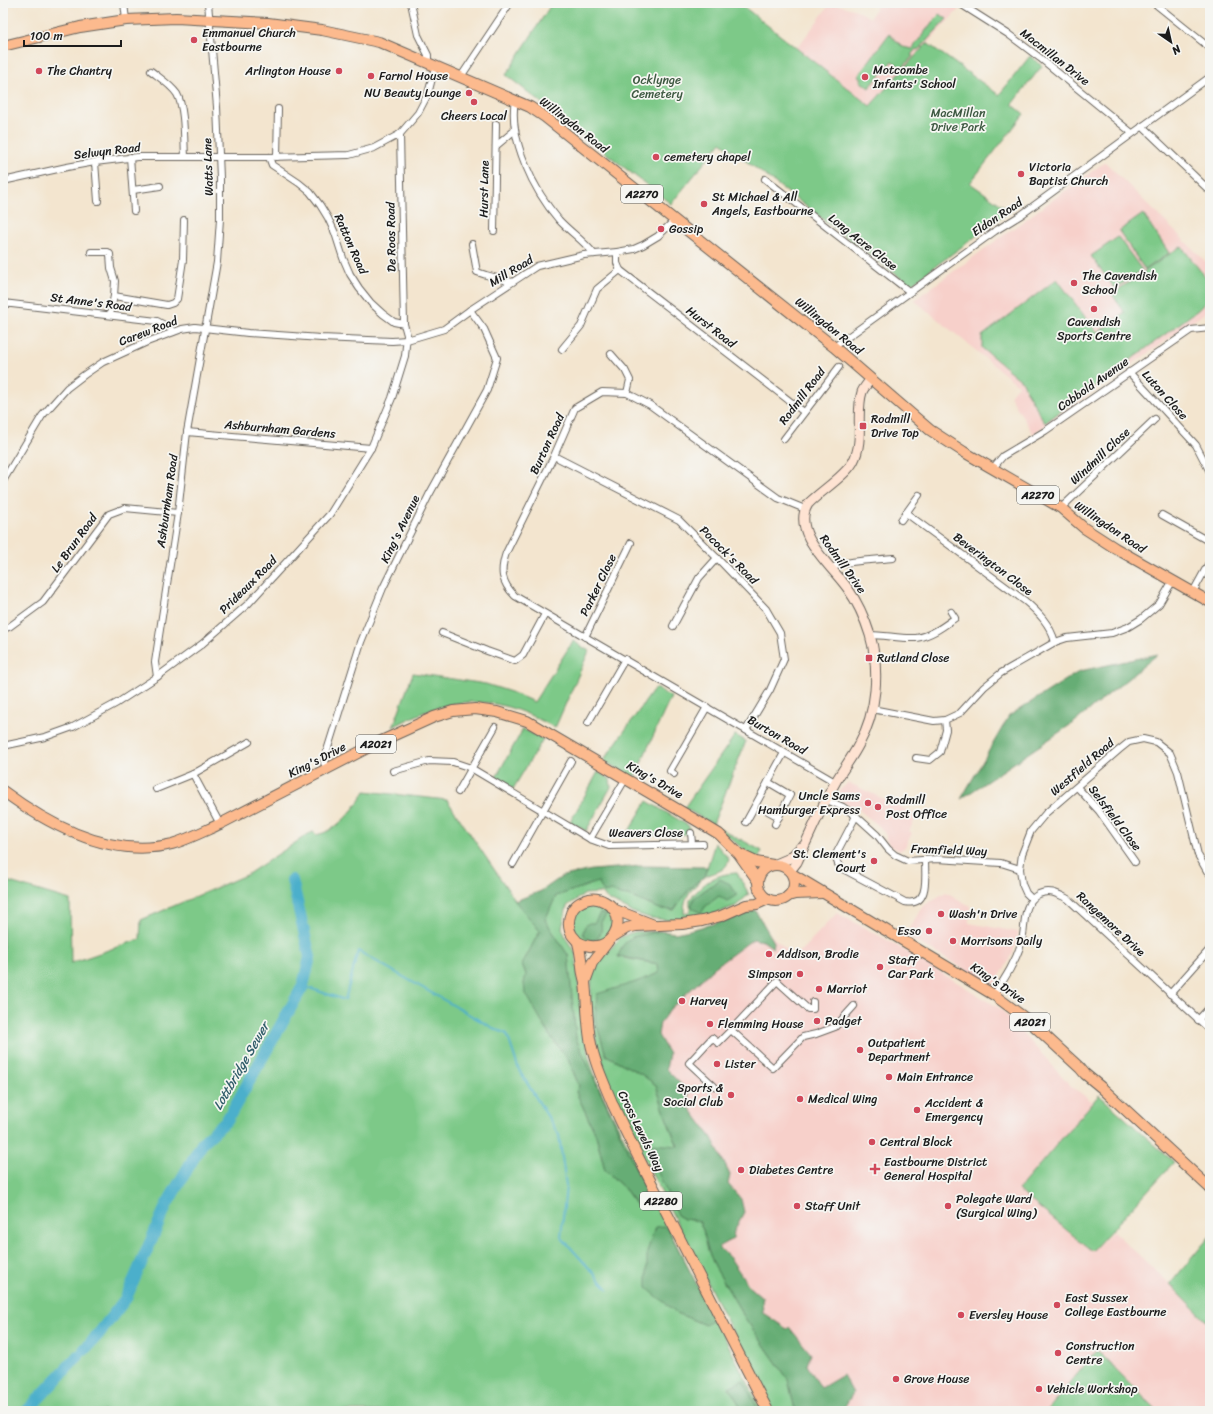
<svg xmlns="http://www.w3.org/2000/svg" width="1213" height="1414" viewBox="0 0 1213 1414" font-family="Sriracha,sans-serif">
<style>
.built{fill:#f7d0ca}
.green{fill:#7dc988;stroke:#4c7252}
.forest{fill:#66ad74;stroke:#416448}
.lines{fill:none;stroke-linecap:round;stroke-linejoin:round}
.stream{stroke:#4cafcb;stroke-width:2}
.river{stroke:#4cafcb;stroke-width:12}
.street-casing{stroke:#67625b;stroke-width:8}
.secondary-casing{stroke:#67625b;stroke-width:11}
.primary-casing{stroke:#67625b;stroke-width:12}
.street{stroke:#fff;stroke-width:6}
.secondary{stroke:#fee3d2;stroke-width:9}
.primary{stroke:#fcba8e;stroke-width:10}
.poi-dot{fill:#d1495b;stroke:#f6f6f2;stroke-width:1.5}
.labels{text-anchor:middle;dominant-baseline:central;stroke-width:3.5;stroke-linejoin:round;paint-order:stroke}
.shield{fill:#f6f6f2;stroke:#5d5d5c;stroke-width:1}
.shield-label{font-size:11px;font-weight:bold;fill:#1c1c1c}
.poi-label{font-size:12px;fill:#1c1c1c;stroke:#f6f6f2;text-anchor:start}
.street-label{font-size:12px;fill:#1c1c1c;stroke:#f6f6f2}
.park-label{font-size:12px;fill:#3e5942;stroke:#f6f6f2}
.water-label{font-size:13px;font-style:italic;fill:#325e6b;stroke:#f6f6f2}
</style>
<rect width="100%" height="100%" fill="#f6f6f2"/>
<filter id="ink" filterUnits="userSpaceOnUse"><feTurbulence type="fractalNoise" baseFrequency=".025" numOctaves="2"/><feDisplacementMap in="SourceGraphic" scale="8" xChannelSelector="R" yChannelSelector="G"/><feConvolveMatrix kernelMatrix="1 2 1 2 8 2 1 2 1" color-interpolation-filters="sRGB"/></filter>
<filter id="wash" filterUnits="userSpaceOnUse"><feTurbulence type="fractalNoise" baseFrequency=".012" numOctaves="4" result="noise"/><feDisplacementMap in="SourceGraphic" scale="16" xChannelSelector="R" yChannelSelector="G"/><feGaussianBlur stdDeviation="0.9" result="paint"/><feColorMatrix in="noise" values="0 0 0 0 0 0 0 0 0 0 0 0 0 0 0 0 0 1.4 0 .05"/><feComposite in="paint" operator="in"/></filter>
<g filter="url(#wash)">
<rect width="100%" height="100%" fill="#f3e5cf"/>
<!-- built -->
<g class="built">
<path d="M831,3L857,10L870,18L879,3H951L960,8L870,106L797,48Z"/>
<path d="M1105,162L1210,266V307L1202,315L1033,434L1010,396L1018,385L914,300Z"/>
<path d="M848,783L856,786L917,815L909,831L912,833L905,847L900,851L889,845L886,839V835L879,826L858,809L852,807L839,799L838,797L841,789Z"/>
<path d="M946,892L970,906L969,923L1018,932L1016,944L1011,957L996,983L990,984L905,935L923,906Z"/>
<path d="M837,913L889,941L1001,1009L1071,1086L1093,1102L1018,1190L1092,1251L1113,1231L1170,1284L1210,1325V1411H1157L1098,1351L1047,1411H829L719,1259L639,1036L752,928L765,930L795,957Z"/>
</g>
<!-- green -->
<g class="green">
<path d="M552,3H739L870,106L927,43L999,95L1030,56L1042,66L1012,104L1024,114L970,183L1010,211L910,285L721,142L671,204L506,75Z"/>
<path d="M940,14L947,19L918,50L916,49L911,55L913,56L902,68L892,61L869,88L860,81L862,78L858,76L889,34L903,47L912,49L933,21Z"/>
<path d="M1143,214L1169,253L1145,270L1119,231Z"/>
<path d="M1118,237L1142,270L1115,289L1091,256Z"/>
<path d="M1181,246L1210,283V298L1198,310L1045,423L1027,392L1023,382L982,348V336L1057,279L1097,333L1125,313L1112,294Z"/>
<path d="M573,641L589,651L555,728C494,693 454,694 393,727L413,673L486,684L511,692L534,702Z"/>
<path d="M655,688L671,697L634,778L604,761L606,757Z"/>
<path d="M523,729L543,739L513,789L495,779Z"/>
<path d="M735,735L746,741L713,824L684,808Z"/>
<path d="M598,772L610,779L611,787L586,831L570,822Z"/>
<path d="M365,791L447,800L515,900L540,931C533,942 529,953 522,964L550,1036L568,1059L579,1086L576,1092L596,1135L605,1170L625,1189L639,1209L645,1188L576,1039L568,955L545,920L556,896L598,882L620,895L629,896L660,909L674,910L678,903L694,884L704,877L715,843L729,859C726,873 714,871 705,877C702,878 700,881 698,883C687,894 684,899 684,914L690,912V899C705,882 714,874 737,873L749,894L736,906L708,916L682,920H667L650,918L632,912L608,899L601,893L585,894L567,906L562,928L567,940L576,954L581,1013L589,1059L599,1087L690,1272L669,1231L677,1313L705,1325L714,1317L762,1411H759L743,1380L729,1387L743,1411H3V880L70,900L71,963L140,939L141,920L248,874L310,833L314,832L316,835C320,834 324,833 328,831C343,823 357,806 365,791Z"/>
<path d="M647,801L689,826V834L626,836Z"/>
<path d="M720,828L737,838L740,841V839L762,851L758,859L753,857L719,829Z"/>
<path d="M590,904C601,903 616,912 613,926C612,930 609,934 607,938L589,944C586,941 578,938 576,935C568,922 577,908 590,904Z"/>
<path d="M660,931L632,937L618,957L658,964L659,973L636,982L595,1019L606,1055L641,1074L656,1085L667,1120L678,1147L666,1145L677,1215L684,1219L699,1221L703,1230L708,1250L715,1267L745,1318L788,1379L794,1406L797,1411H773L626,1123L608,1082L598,1052L590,1003L592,975L599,961L621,937L634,932Z"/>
<path d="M1099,1095L1174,1162L1092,1251L1018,1190Z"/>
<path d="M1210,1236V1325L1170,1284Z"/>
<path d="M1097,1350L1157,1411H1047Z"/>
</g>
<!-- forest -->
<g class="forest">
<path d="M1158,654L1076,721L961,799L1009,716L1080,671Z"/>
<path d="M641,866L707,867L704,877L694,884L687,892L674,910L660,909L629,896L620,895L612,891L604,893L598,882L556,896L545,920L568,955L576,1039L645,1188L640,1209L625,1189L605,1170L596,1135L576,1092L579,1086L568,1059L550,1036L525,992L524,983L526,974L522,964C529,953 533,942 540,931L515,901L541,891L563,876L592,870Z"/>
<path d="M720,879L730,884L737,895L727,901L719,896L706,906L701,913L691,907L694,898Z"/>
<path d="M755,910L774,942L773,948L763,941L753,939L715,967L670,1009L660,1023L658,1035L669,1054L666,1069L688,1091L689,1107L712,1138L730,1175L728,1184L741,1199L744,1212L734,1231L733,1239L719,1247L730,1258L749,1286L762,1297L763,1313L787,1329L789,1327L811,1354L807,1365L821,1388L843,1375L853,1393L842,1411H797L794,1406L788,1379L745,1318L715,1267L708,1250L703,1230L699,1221L684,1219L677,1215L649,1153L651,1144L678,1146L667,1120L656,1085L641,1074L606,1055L595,1019L597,994L636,982L659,973L658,964L618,956L623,945L632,937L660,931L675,933L690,930L735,918Z"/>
<path d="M600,913L606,915L601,922C602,930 602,936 594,940H589L583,934C583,926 587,922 594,923Z"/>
<path d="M664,1226L669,1231L714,1317L705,1325L677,1313L647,1288V1252L655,1227Z"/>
<path d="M743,1380L759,1411H743L729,1387Z"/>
</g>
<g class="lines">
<!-- stream -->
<path class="stream" d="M303,986L345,1000L358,951L493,1028L507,1034L519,1070L559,1135L566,1186L561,1237L608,1289"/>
<!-- river -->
<g class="river">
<path d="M84,1350L97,1336L126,1298L167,1204L203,1142L227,1120L303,986L310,957L292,880"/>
<path d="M27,1411L78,1356"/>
</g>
</g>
</g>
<g filter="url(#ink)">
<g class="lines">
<!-- street casing -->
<g class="street-casing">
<g id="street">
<path d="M124,3L126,20"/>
<path d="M411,3L418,35L428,55V62"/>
<path d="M959,3L1008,34L1040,58L1132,133"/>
<path d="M1154,3L1210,48"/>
<path d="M151,71C160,78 171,85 177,94C185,108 184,141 185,157"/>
<path d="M460,78L510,3"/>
<path d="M515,100C508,139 534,191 559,220C570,232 584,241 594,254"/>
<path d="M1142,126L1210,191"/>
<path d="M496,146L515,130"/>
<path d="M130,157L134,211"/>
<path d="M269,157L272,165L299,183L310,192L320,205L328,218L335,233L343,258L350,274L359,288L371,303L383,314L394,322L404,324"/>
<path d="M277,157L278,109"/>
<path d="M95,162L98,201"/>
<path d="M765,179L910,292"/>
<path d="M3,181L67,167L95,162L137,157H269L349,155L374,148L400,134L418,113L428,94L435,67"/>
<path d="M133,190L160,186"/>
<path d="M494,231L496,124"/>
<path d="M472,244L477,272L486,275L512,282"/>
<path d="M91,252H108L110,254L111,268L115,281L114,296L110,314"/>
<path d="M617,252V263L620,270L804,412"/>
<path d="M114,296L167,305L173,303L177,299L183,260L184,220"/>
<path d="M3,303L157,321L170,328L173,332"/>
<path d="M834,347L995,231L1021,215L1210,77"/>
<path d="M562,349L581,326L597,289L620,270"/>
<path d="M611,354L625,370L630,380L627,393"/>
<path d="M1129,372L1196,445L1210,472"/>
<path d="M187,432L371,448"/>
<path d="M784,439L839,367"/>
<path d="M554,456L679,520L717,558L766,609L780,633L784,659L770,690L746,730"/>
<path d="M993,468L1003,456L1045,431L1191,330L1210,328"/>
<path d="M3,481L42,416L67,388L84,375L103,362L147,342L182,329L195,327L248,333L321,338L392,341L407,340L444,329L470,310L537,266L584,255L617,252L634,249L643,245L658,236L675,220"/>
<path d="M1061,508L1155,419"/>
<path d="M805,509L778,498L650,405L627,393L602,392L575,408L554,456L506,553C500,571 501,582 515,596L835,782"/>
<path d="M906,513L1025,601C1038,612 1050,624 1055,642"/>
<path d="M1162,515L1210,542"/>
<path d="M901,520L919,495"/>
<path d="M832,568C846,560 876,560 893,558"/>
<path d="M1193,592L1210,561"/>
<path d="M673,626L699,578L717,558"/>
<path d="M3,629L9,627L43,602L109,514L125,508L178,513"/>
<path d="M442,633L487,651L515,661L523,655L545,614"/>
<path d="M870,635C885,635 901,639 916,638C931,636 944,626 955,618L951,612"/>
<path d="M585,637L631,543"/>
<path d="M157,677L155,662L178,513L187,432L217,262L220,219V178L217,107L208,3"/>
<path d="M872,709L934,721L945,720L960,713L984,687L1001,673L1055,642L1067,638L1112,633L1128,627L1141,619L1159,604L1172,582"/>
<path d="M588,723L625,659"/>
<path d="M3,746L45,737L73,727L117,703L157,677L202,644L248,604L330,514L371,448L392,398L405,356L407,335L404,324L400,134"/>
<path d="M916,758L930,760L940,752L946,730L945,720"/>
<path d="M327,769L324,763L325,757L361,642L383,588L429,495L487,390L497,358L484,329L470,310"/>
<path d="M393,771L429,761L453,762L471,768L590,839L609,846L703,844"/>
<path d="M193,774L220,824"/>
<path d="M674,774L670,771L707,707"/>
<path d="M768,782L790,795L775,824"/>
<path d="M1077,787L1099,811L1135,862"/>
<path d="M156,789L193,774L249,742"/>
<path d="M458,792L495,727"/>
<path d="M827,800L843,807L856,816L877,835L888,849L895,855L908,861L937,859L1001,863L1020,869"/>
<path d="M768,811L779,817"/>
<path d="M856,816L835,856L838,864L843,869L905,902C930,907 925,876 925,860"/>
<path d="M746,822L784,753"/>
<path d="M691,833L692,843"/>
<path d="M590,839L626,778"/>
<path d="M513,864L571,761"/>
<path d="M1032,899L1026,893L1022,884L1020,869L1022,854L1031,831L1046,813L1119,750L1129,742L1143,739L1156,742L1170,753L1178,772L1198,855L1207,871L1210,874"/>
<path d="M1170,994L1210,949"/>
<path d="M994,995C1005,978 1015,963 1021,944C1027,927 1020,904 1039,894C1050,889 1058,894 1068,899L1210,1030"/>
<path d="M813,1002V1009H808L777,981L731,1030L773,1068L803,1037L816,1034L835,1027L854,1006"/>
<path d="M1198,1020L1210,1007"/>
<path d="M714,1086L689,1063L712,1038L718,1043L731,1030"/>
</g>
</g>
<!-- secondary casing -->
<g class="secondary-casing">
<g id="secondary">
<path d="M776,864L790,858L801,847"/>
<path d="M790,871L797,862C809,836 821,808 835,783C842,770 852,758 859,744C877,712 880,670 870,635C865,619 858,603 848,589C833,567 790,533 808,504C821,491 845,476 853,462C865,440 855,414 862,392C864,387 868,383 871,379"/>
</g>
</g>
<!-- primary casing -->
<g class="primary-casing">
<g id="primary">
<path d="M3,46L80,27L126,20L176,18L268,23L322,30L379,42L530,107L545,117L834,347L930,430L964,452L1061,508L1084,528L1115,548L1210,602"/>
<path d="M3,791C50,826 111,859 172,844C189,839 204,831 220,824L379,742L434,717L453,711L475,709L497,712L527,721L694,819L719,834L739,854L758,881"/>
<path d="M741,855L756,862L773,865"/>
<circle cx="776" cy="883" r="18"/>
<path d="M792,874L994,995L1029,1021L1080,1068L1085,1074L1102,1088L1210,1188"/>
<path d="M788,896L795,894L822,893"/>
<path d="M613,909L654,925"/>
<path d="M614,936L627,928L636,926L682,924L702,921L721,916L746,905L757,904L768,899"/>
<path d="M578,942C612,960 632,915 605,902C600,899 594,898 589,899C581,901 574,905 571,913C568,920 568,929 572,935C574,938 577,940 578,943C580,950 581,958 582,966C582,972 584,977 585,982C587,1001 587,1020 590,1039C594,1062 604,1083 613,1105C626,1133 640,1161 654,1188C692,1263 730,1336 768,1411"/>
<path d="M585,982L592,963L607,943"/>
</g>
</g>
<!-- street -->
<use href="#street" class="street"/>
<!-- secondary -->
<use href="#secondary" class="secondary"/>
<!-- primary -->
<use href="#primary" class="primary"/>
</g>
</g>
<!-- markers -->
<g class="poi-dot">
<circle cx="194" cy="40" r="4"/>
<circle cx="39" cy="71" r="4"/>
<circle cx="339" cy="71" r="4"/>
<circle cx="371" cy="76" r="4"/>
<circle cx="865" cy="77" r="4"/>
<circle cx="469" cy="93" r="4"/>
<circle cx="474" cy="102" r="4"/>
<circle cx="656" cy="157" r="4"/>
<circle cx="1021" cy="174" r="4"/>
<circle cx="704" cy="204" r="4"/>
<circle cx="661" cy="229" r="4"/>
<circle cx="1074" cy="283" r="4"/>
<circle cx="1094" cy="309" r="4"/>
<rect x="859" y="422" width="8" height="8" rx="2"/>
<rect x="865" y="654" width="8" height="8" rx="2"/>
<circle cx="868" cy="803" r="4"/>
<circle cx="878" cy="807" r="4"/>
<circle cx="874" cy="861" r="4"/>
<circle cx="941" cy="914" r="4"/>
<circle cx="929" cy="931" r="4"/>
<circle cx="953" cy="941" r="4"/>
<circle cx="769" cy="954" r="4"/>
<circle cx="880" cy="967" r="4"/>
<circle cx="800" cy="974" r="4"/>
<circle cx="819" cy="989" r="4"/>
<circle cx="682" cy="1001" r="4"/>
<circle cx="817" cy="1021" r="4"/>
<circle cx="710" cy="1024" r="4"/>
<circle cx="860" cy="1050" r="4"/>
<circle cx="717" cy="1064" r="4"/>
<circle cx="889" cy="1077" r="4"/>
<circle cx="731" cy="1095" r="4"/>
<circle cx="800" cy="1099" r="4"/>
<circle cx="917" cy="1110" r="4"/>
<circle cx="872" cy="1142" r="4"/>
<path d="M873 1163h4v4h4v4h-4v4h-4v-4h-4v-4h4z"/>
<circle cx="741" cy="1170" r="4"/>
<circle cx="797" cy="1206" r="4"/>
<circle cx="948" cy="1206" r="4"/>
<circle cx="1057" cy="1305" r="4"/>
<circle cx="961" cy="1315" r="4"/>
<circle cx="1058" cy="1353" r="4"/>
<circle cx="896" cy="1379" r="4"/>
<circle cx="1039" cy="1389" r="4"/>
</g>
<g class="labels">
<!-- shield labels -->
<g class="shield">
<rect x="621" y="185" width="42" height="18" rx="3"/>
<rect x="1017" y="486" width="42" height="18" rx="3"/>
<rect x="356" y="735" width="40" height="18" rx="3"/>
<rect x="1010" y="1013" width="40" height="18" rx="3"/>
<rect x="640" y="1192" width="42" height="18" rx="3"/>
</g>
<g class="shield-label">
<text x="642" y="194">A2270</text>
<text x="1038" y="495">A2270</text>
<text x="376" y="744">A2021</text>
<text x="1030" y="1022">A2021</text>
<text x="661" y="1201">A2280</text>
</g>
<!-- poi labels -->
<g class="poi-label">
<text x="202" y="33">Emmanuel Church<tspan x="202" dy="14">Eastbourne</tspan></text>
<text x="873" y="70">Motcombe<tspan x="873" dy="14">Infants' School</tspan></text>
<text x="47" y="71">The Chantry</text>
<text x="331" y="71" text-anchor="end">Arlington House</text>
<text x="379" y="76">Farnol House</text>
<text x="461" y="93" text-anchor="end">NU Beauty Lounge</text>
<text x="474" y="116" text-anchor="middle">Cheers Local</text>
<text x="664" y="157">cemetery chapel</text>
<text x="1029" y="167">Victoria<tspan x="1029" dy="14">Baptist Church</tspan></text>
<text x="712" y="197">St Michael &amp; All<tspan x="712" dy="14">Angels, Eastbourne</tspan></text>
<text x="669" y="229">Gossip</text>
<text x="1082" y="276">The Cavendish<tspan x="1082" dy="14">School</tspan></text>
<text x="1094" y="322" text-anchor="middle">Cavendish<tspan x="1094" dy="14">Sports Centre</tspan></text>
<text x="871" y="419">Rodmill<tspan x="871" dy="14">Drive Top</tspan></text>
<text x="877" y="658">Rutland Close</text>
<text x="860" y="796" text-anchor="end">Uncle Sams<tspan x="860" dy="14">Hamburger Express</tspan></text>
<text x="886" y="800">Rodmill<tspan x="886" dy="14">Post Office</tspan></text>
<text x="866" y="854" text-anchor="end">St. Clement's<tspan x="866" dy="14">Court</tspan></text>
<text x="949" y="914">Wash'n Drive</text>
<text x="921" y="931" text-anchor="end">Esso</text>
<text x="961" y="941">Morrisons Daily</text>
<text x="777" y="954">Addison, Brodie</text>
<text x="888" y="960">Staff<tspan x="888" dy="14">Car Park</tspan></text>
<text x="792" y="974" text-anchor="end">Simpson</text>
<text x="827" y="989">Marriot</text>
<text x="690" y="1001">Harvey</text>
<text x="825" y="1021">Padget</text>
<text x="718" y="1024">Flemming House</text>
<text x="868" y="1043">Outpatient<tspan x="868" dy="14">Department</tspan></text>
<text x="725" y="1064">Lister</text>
<text x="897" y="1077">Main Entrance</text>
<text x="723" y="1088" text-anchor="end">Sports &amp;<tspan x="723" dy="14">Social Club</tspan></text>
<text x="808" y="1099">Medical Wing</text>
<text x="925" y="1103">Accident &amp;<tspan x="925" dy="14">Emergency</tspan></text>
<text x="880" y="1142">Central Block</text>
<text x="884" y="1162">Eastbourne District<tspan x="884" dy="14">General Hospital</tspan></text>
<text x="749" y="1170">Diabetes Centre</text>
<text x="956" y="1199">Polegate Ward<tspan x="956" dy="14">(Surgical Wing)</tspan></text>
<text x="805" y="1206">Staff Unit</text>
<text x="1065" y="1298">East Sussex<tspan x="1065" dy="14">College Eastbourne</tspan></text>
<text x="969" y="1315">Eversley House</text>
<text x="1066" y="1346">Construction<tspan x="1066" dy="14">Centre</tspan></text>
<text x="904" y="1379">Grove House</text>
<text x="1047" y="1389">Vehicle Workshop</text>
</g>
<!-- street labels -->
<g class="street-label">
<text transform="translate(1055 57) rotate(38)">Macmillan Drive</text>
<text transform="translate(574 125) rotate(38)">Willingdon Road</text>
<text transform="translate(107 151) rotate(-7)">Selwyn Road</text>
<text transform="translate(208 167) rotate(-92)">Watts Lane</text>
<text transform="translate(484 189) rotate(-89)">Hurst Lane</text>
<text transform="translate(997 217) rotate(-34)">Eldon Road</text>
<text transform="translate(391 237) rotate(-91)">De Roos Road</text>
<text transform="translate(863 242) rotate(38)">Long Acre Close</text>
<text transform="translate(351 244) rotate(66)">Ratton Road</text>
<text transform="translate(511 271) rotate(-31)">Mill Road</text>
<text transform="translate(91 302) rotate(7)">St Anne's Road</text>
<text transform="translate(829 326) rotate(39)">Willingdon Road</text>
<text transform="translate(711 327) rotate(38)">Hurst Road</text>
<text transform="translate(148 331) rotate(-21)">Carew Road</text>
<text transform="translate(1093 384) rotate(-35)">Cobbold Avenue</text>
<text transform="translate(1165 395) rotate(48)">Luton Close</text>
<text transform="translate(802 396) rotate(-53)">Rodmill Road</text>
<text transform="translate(280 429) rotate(5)">Ashburnham Gardens</text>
<text transform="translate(547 444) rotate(-65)">Burton Road</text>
<text transform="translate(1100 456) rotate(-43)">Windmill Close</text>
<text transform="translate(167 501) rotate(-82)">Ashburnham Road</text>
<text transform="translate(1110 527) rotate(34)">Willingdon Road</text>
<text transform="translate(400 529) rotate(-64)">King's Avenue</text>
<text transform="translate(74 543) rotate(-54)">Le Brun Road</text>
<text transform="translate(729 555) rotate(45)">Pocock's Road</text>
<text transform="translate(843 564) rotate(54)">Rodmill Drive</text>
<text transform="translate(993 564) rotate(37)">Beverington Close</text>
<text transform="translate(248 585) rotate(-45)">Prideaux Road</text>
<text transform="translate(598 585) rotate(-64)">Parker Close</text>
<text transform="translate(777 735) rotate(30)">Burton Road</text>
<text transform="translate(317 760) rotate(-27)">King's Drive</text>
<text transform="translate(1082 767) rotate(-41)">Westfield Road</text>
<text transform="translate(655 780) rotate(30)">King's Drive</text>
<text transform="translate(1115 818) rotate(53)">Selsfield Close</text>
<text x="646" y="833">Weavers Close</text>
<text transform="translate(949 850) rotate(2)">Framfield Way</text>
<text transform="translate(1111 924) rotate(43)">Rangemore Drive</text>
<text transform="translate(998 983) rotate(34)">King's Drive</text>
<text transform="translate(641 1131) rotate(64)">Cross Levels Way</text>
</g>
<!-- park labels -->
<g class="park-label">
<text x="657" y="80">Ocklynge<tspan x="657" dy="14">Cemetery</tspan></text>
<text x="958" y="113">MacMillan<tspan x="958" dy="14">Drive Park</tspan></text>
</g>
<!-- water labels -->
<g class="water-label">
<text transform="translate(241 1066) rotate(-60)">Lottbridge Sewer</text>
</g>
</g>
<!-- margin -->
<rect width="1213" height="1414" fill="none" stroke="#f6f6f2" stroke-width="16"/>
<!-- north arrow -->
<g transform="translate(1171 42) rotate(146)" stroke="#f6f6f2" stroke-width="3" paint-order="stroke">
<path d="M0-3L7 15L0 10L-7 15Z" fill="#1c1c1c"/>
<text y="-6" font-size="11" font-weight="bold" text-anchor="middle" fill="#1c1c1c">N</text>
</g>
<!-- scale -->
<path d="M24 40v6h97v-6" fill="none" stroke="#1c1c1c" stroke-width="2"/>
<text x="30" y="40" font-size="12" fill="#1c1c1c" stroke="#f6f6f2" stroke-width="3" paint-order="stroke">100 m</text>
</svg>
